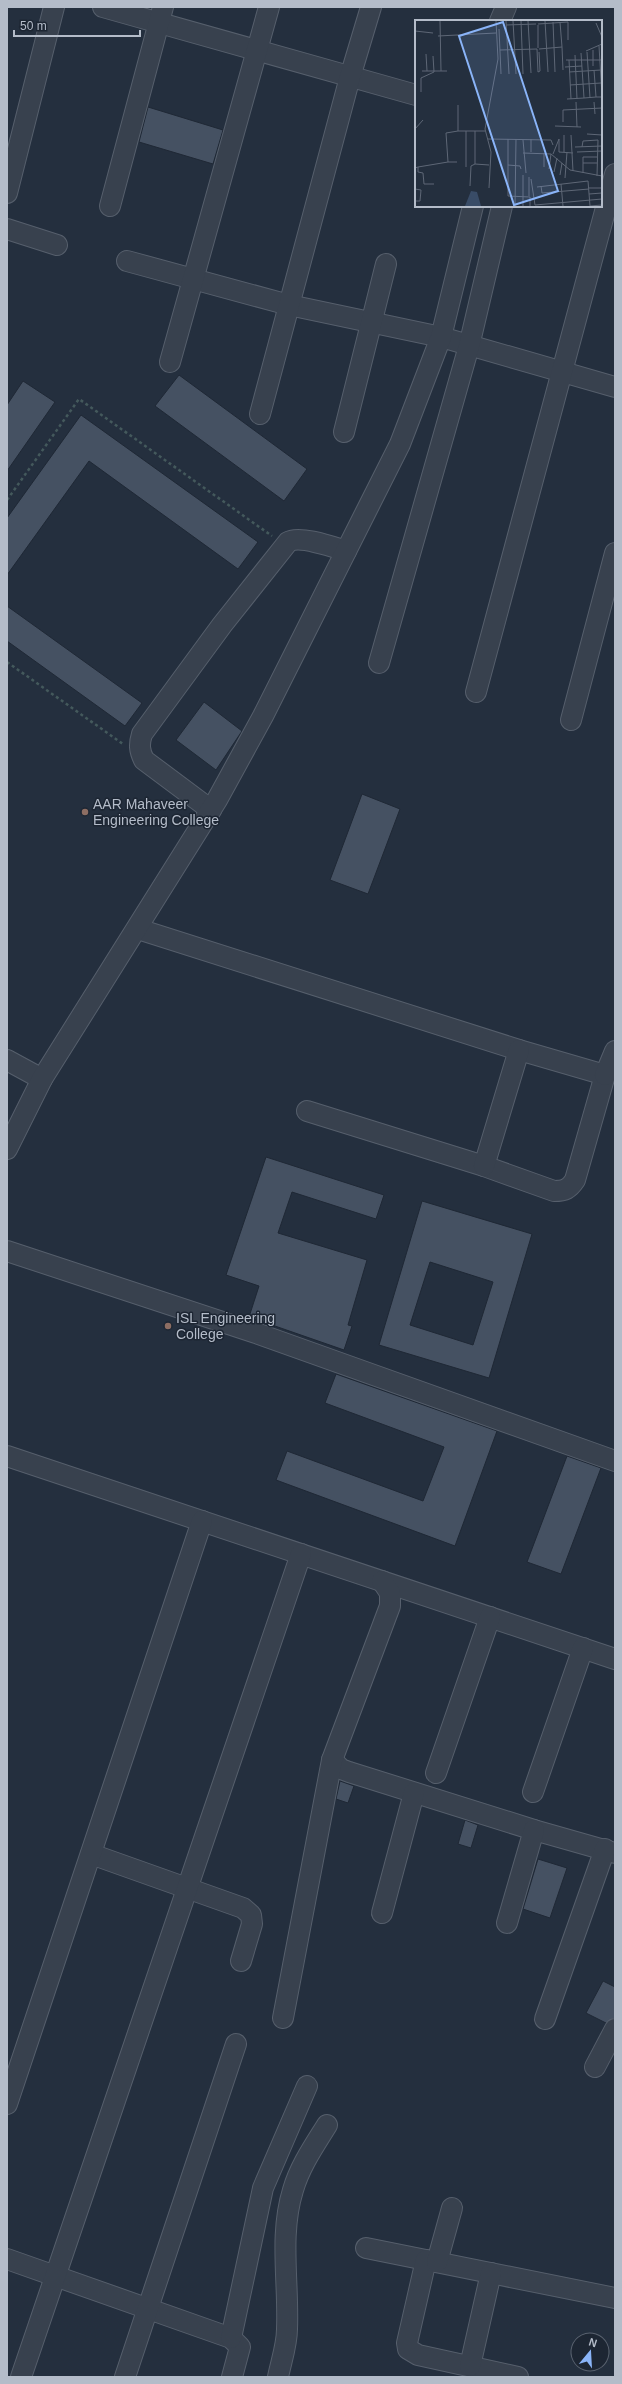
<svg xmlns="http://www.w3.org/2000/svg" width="622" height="2384" viewBox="0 0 622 2384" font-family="Helvetica,sans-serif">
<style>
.building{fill:#455162;stroke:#1f2835;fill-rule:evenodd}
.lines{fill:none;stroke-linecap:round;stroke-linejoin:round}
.minor-casing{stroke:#565f6c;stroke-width:22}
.path{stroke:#44595c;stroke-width:2.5;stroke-dasharray:3 3;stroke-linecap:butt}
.minor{stroke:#38414e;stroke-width:20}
.education-dot{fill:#8d6e63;stroke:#1d2633;stroke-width:1.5}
.labels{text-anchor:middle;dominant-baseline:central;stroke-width:3;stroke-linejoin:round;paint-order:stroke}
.poi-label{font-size:14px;fill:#b4bcc9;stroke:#1d2633;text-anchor:start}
.inset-road{fill:none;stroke:#5e6776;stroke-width:1}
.view{fill:#8ab4f8;fill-opacity:0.15;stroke:#8ab4f8;stroke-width:2}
.inset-edge{fill:none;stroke:#b4bcc9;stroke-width:2}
</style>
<rect width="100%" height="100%" fill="#242f3e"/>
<!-- building -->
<g class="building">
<path d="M148,107L223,130L213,164L139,142Z"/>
<path d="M179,375L307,469L284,501L155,406Z"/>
<path d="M23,381L55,402L7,471V405Z"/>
<path d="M81,415L258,542L238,569L89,461L7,575V518Z"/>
<path d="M7,606L142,703L125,726L7,641Z"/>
<path d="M204,702L242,731L216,770L176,740Z"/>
<path d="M362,794L400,809L368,894L330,880Z"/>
<path d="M266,1157L384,1195L376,1219L292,1192L278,1233L367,1260L348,1325L352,1326L344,1350L249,1317L259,1286L226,1275Z"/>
<path d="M422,1201L532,1234L489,1378L379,1345ZM430,1262L493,1282L473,1345L410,1325Z"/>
<path d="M336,1374L497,1431L455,1546L276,1480L287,1451L423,1501L444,1447L325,1403Z"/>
<path d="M567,1456L601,1468L561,1574L527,1562Z"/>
<path d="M340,1781L354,1786L348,1803L336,1799Z"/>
<path d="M465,1820L478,1825L471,1848L458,1844Z"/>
<path d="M538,1859L567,1868L550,1918L523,1909Z"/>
<path d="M603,1981L615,1987V2018L606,2023L586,2013Z"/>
</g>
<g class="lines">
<!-- minor casing -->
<g class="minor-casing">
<g id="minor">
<path d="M103,7L416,95"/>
<path d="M500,21L506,7"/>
<path d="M7,193L54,7"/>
<path d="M110,206L163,7"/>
<path d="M7,229L57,245"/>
<path d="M127,261L289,305L441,337L615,387"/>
<path d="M170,362L269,7"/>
<path d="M260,414L350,77L371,7"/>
<path d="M344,432L386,264"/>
<path d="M379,663L469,346L502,206"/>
<path d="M476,692L615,174"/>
<path d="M571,720L615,553"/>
<path d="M211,810L144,760C139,750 139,744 142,734L222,625L288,542C299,535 333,547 346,551"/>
<path d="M138,929L519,1050L605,1075L575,1180C569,1189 565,1191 554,1191L484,1166L307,1111"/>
<path d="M7,1060L42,1079"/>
<path d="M605,1075L615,1051"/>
<path d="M7,1149L42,1079L217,800L263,716L400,444L441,337L473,206"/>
<path d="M484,1166L519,1050"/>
<path d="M7,1251L256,1333L615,1461"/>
<path d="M7,1456L615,1659"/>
<path d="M332,1760L341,1769L349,1772L534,1830L615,1853"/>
<path d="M436,1773L490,1617"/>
<path d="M533,1792L583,1648"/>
<path d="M91,1854L243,1908L251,1915L252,1924L241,1961"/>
<path d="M382,1913L414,1793"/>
<path d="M507,1923L534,1830"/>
<path d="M283,2018L332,1760L390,1606V1593L382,1581"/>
<path d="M545,2019L605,1849"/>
<path d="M595,2067L615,2029"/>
<path d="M7,2104L202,1521"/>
<path d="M366,2248L615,2298"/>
<path d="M7,2259L231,2338L240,2347L232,2377"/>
<path d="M426,2260L407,2343L408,2349L418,2355L518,2377"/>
<path d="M437,2262L452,2208"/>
<path d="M231,2338L263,2188L307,2086"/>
<path d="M470,2366L491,2273"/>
<path d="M21,2377L301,1554"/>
<path d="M125,2377L236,2044"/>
<path d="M278,2377C281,2362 287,2345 287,2329C289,2283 279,2235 293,2190C300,2166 314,2146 327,2125"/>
</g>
</g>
<!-- path -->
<g class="path">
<path d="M7,500L79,399L272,536"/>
<path d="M7,662L123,744"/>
</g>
<!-- minor -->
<use href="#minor" class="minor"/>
</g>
<!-- markers -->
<g class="education-dot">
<circle cx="85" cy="812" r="4"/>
<circle cx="168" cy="1326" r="4"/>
</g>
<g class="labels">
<!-- poi labels -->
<g class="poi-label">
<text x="93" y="804">AAR Mahaveer<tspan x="93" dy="16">Engineering College</tspan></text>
<text x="176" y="1318">ISL Engineering<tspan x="176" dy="16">College</tspan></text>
</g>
</g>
<!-- overview -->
<g transform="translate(415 20)">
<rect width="187" height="187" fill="#242f3e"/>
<path d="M56,171L62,172L66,186H46H50Z" fill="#394c67"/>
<path class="inset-road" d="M25,1L26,51M91,1L94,54M98,1L101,54M106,1L108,54M113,1L116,53M130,1L133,52M138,2L140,52M145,2L147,27M181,3L187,17M123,4L153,2V20M91,5L121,4M84,9L86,54M0,11L18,13M23,16L81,13M184,26L187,76M123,28V5M122,29L123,52L125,51M124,29L147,27L148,50M85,30L122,29M171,31L187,24M124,32L125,51M172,32L175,78M11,34L12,51M160,35L162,79M151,40H187M154,40L156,79M178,46V30M150,47L167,46M179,50L181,77H187M7,51H32M154,52L186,50M155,65L186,63M6,72V58L19,52L18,36M169,78L181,77M152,79L169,78L166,33M161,82L162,107M179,82L180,94M43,85V111H70M148,102V90L187,88M140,106L166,107M0,109L8,100M51,111V147M60,111V144M172,114L187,115M156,115L158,151M73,119L136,120L138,125M93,119V176L115,177V186M108,120L111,153M160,127L187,126M167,127L168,121L183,120L182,156M116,132V119M149,132V115M162,132L187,131M108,133L136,134L155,150L187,156M138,134L144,119V132L158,133M42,142H33L31,113L43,111M168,143H182M93,145L105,146L106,149M3,147L33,142M129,147V133M0,148L3,147V152L8,153L9,164H19M134,149L136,134M139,152L142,138M168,153V137H182M145,155L147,143M114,157V176M150,158L152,132M116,159L120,185L187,179M146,164L148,186M55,166L56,146L60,144L74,145M126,166L127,173L174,169M122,167L173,161L175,186M74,168L76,132L70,109L83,39L81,1M174,168H187M0,169L6,170L5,181H0M174,174L187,173M100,186L101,119M108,186V155M175,186L187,185"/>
<path class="view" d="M88,2L143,171L99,185L44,16Z"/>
<rect width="187" height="187" class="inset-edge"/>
</g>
<!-- border -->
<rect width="622" height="2384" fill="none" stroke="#b4bcc9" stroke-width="16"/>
<!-- north arrow -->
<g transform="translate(590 2352) rotate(18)"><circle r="19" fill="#1d2633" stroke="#59626f"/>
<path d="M0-3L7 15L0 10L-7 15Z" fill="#8ab4f8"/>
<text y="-6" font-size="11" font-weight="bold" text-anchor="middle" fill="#b4bcc9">N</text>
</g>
<!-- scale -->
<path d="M14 30v6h126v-6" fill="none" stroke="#b4bcc9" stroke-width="2"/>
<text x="20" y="30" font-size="12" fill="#b4bcc9" stroke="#1d2633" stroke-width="3" paint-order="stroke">50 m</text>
</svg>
